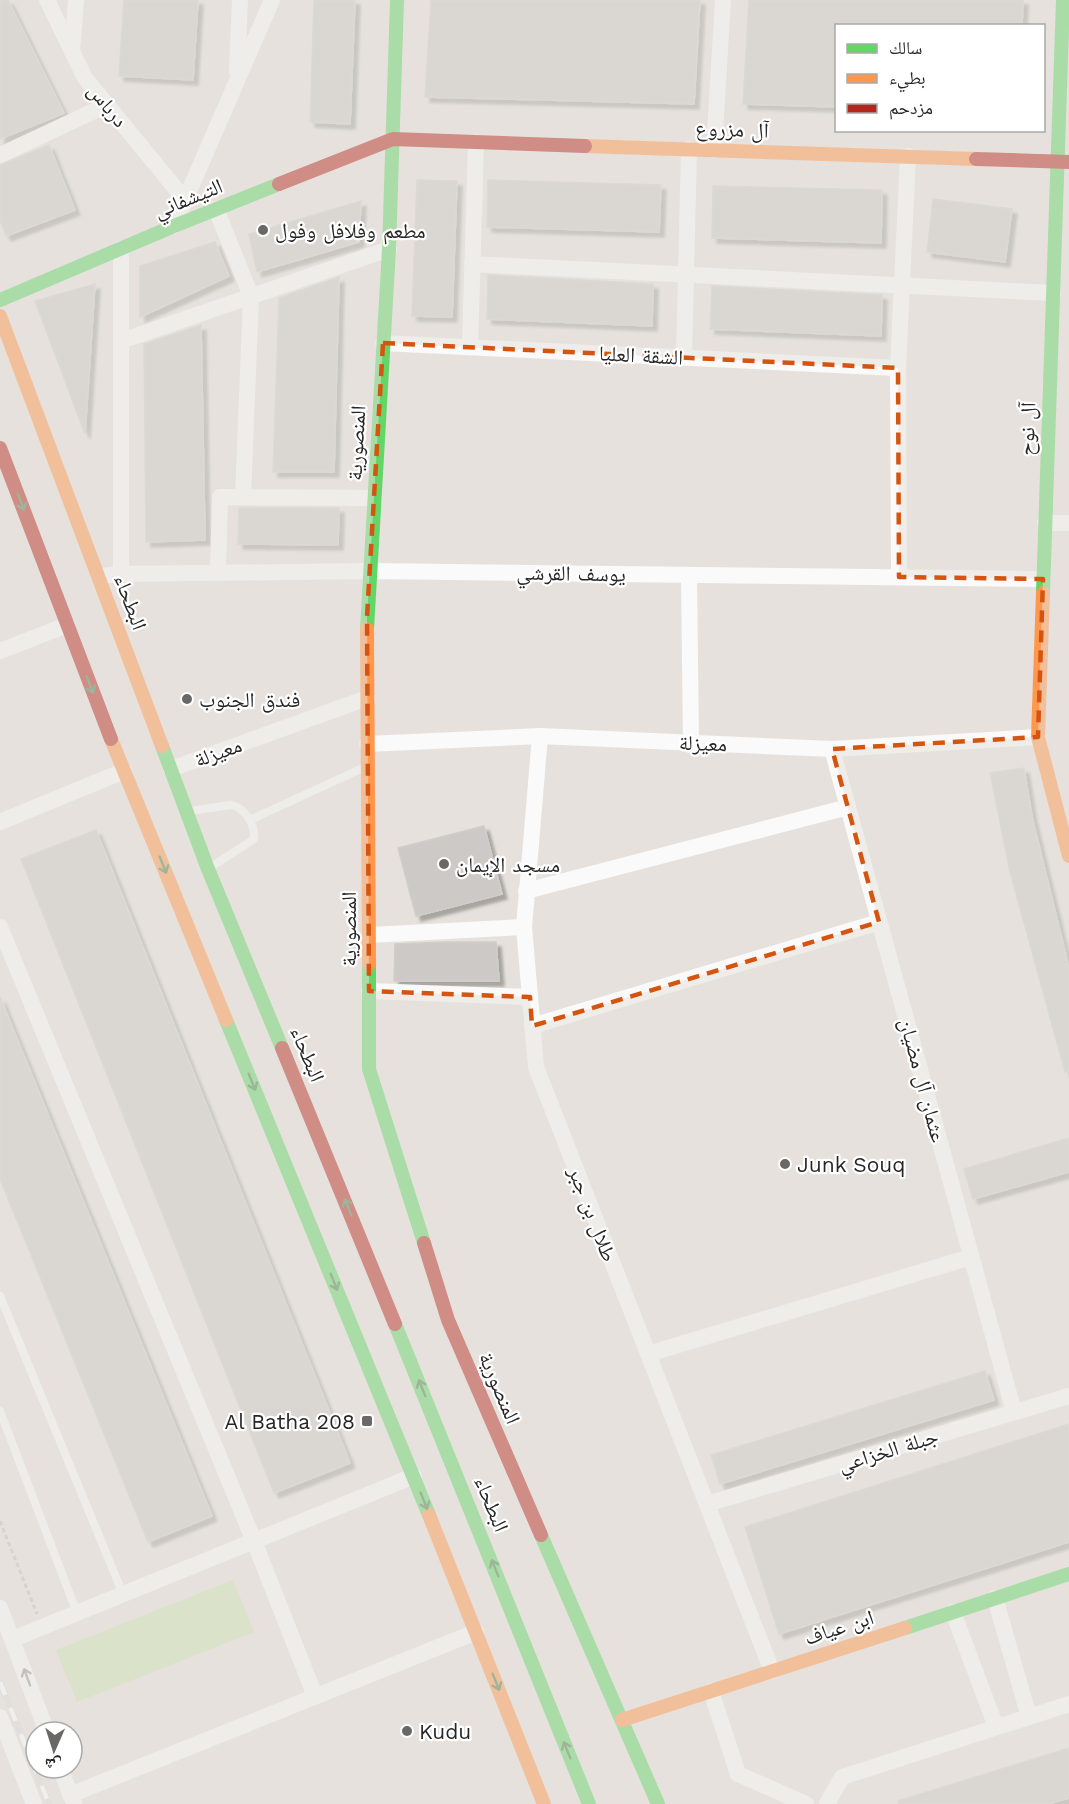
<svg xmlns="http://www.w3.org/2000/svg" width="1069" height="1804" viewBox="0 0 1069 1804" font-family="'Work Sans','Noto Naskh Arabic',sans-serif">
<style>
.green{fill:#cce2b3}
.building{fill:#cdc9c6;stroke:#d1cdc8;stroke-width:1.5;filter:url(#shadow)}
.lines{fill:none;stroke-linecap:round;stroke-linejoin:round}
.path{stroke:#c2c2c1;stroke-width:3;stroke-dasharray:4.5 3;stroke-linecap:butt}
.lane{stroke:#fbfafa;stroke-width:8}
.street{stroke:#fbfafa;stroke-width:16}
.fast{stroke:#63d668;stroke-width:14}
.slow{stroke:#ff974d;stroke-width:14}
.jam{stroke:#b3261e;stroke-width:14}
.rail-casing{stroke:#dcdcdd;stroke-width:7}
.rail{stroke:#fff;stroke-width:4.5;stroke-dasharray:14;stroke-linecap:butt}
.oneway{stroke:#457e48}
.oneway2{stroke:#9c9b9b}
.marked{fill:none;stroke:#d5540f;stroke-width:4.5;stroke-dasharray:12 8;stroke-linejoin:round}
.poi-dot{fill:#6a6866;stroke:#fff;stroke-width:2}
.labels{text-anchor:middle;dominant-baseline:central;stroke-width:4.5;stroke-linejoin:round;paint-order:stroke}
.street-label{font-size:21px;fill:#272727;stroke:#fff}
.poi-label{font-size:21px;fill:#272727;stroke:#fff;text-anchor:start}
</style>
<defs>
<filter id="shadow"><feDropShadow dx="5" dy="5" stdDeviation="1.5" flood-color="#0004"/></filter>
</defs>
<rect width="100%" height="100%" fill="#e6e1dc"/>
<!-- green -->
<path class="green" d="M233,1580L254,1632L77,1702L56,1650Z"/>
<!-- building -->
<g class="building">
<path d="M0,0H8L64,113L0,139Z"/>
<path d="M124,0H198L193,80L119,76Z"/>
<path d="M314,0H355L350,124L310,122Z"/>
<path d="M431,0H700L694,104L425,97Z"/>
<path d="M749,0H1023L1022,26H837V107L743,104Z"/>
<path d="M49,145L75,210L6,236L0,220V165Z"/>
<path d="M417,180L457,181L452,317L412,316Z"/>
<path d="M488,180L661,185L659,232L487,227Z"/>
<path d="M713,186L882,190L881,243L712,238Z"/>
<path d="M933,199L1012,209L1005,262L927,252Z"/>
<path d="M361,201L359,242L257,272L249,234Z"/>
<path d="M215,242L229,276L140,317V266Z"/>
<path d="M488,275L653,284L652,326L487,319Z"/>
<path d="M339,277L334,472H273L279,298Z"/>
<path d="M95,284L85,434L35,301Z"/>
<path d="M712,286L882,295L881,336L710,329Z"/>
<path d="M201,325L205,540L146,542L144,344Z"/>
<path d="M239,508H339L338,545L238,544Z"/>
<path d="M1024,768L1032,817L1069,968V1071L1065,1072L1010,872L990,773Z"/>
<path d="M484,826L502,894L416,916L398,848Z"/>
<path d="M96,830L350,1463L274,1493L21,859Z"/>
<path d="M444,942H496L499,981H394L395,944Z"/>
<path d="M0,997L212,1516L148,1542L0,1179Z"/>
<path d="M1069,1138V1172L973,1199L964,1169Z"/>
<path d="M985,1371L994,1400L720,1484L711,1455Z"/>
<path d="M1069,1424V1542L779,1634L745,1527Z"/>
<path d="M1069,1748V1798L1048,1804H899L898,1801Z"/>
</g>
<g class="lines">
<!-- path -->
<path class="path" d="M0,1521L37,1614"/>
<!-- lane -->
<g class="lane">
<path d="M191,811L230,805C245,807 255,824 254,839L211,867"/>
<path d="M250,820L365,767"/>
<path d="M0,1296L123,1594"/>
<path d="M0,1411L77,1613"/>
</g>
<!-- street -->
<g class="street">
<path d="M47,0L85,78L185,200"/>
<path d="M72,51L76,0"/>
<path d="M237,71L240,0"/>
<path d="M714,150L723,0"/>
<path d="M0,155L107,105"/>
<path d="M216,209L251,296L243,497"/>
<path d="M174,226L272,0"/>
<path d="M121,249V574"/>
<path d="M472,264L1053,293"/>
<path d="M121,341L389,249"/>
<path d="M383,343L898,368"/>
<path d="M470,347L476,142"/>
<path d="M684,357L689,149"/>
<path d="M1045,523H1069"/>
<path d="M218,573L220,497L374,498"/>
<path d="M689,575L691,743"/>
<path d="M99,576L121,574L370,571L1043,579"/>
<path d="M899,577L898,368L908,156"/>
<path d="M0,651L67,625"/>
<path d="M540,736L524,927L536,1067L772,1671"/>
<path d="M367,744L540,736L832,749L1038,737"/>
<path d="M832,749L1014,1412"/>
<path d="M171,769L367,698"/>
<path d="M0,822L124,771"/>
<path d="M526,891L848,807"/>
<path d="M0,927L254,1541L315,1696"/>
<path d="M370,935L524,927"/>
<path d="M369,991L530,997"/>
<path d="M532,1026L879,922"/>
<path d="M648,1354L971,1257"/>
<path d="M707,1504L1069,1396"/>
<path d="M995,1598L1029,1717"/>
<path d="M0,1608L47,1732"/>
<path d="M953,1612L996,1727"/>
<path d="M13,1639L414,1476"/>
<path d="M711,1691L738,1774L806,1804"/>
<path d="M0,1717L34,1804"/>
<path d="M60,1768L74,1803"/>
<path d="M70,1795L476,1632"/>
<path d="M827,1804L842,1777L1069,1704"/>
</g>
<!-- fast -->
<g class="fast">
<path d="M0,300L174,226L279,184"/>
<path d="M1043,593L1063,0"/>
<path d="M367,629L389,249L397,0"/>
<path d="M162,746L208,869L282,1048"/>
<path d="M369,964V1069L424,1243"/>
<path d="M226,1020L429,1515"/>
<path d="M395,1324L589,1804"/>
<path d="M541,1535L658,1804"/>
<path d="M905,1628L1069,1574"/>
</g>
<!-- slow -->
<g class="slow">
<path d="M585,146L976,159"/>
<path d="M0,316L162,746"/>
<path d="M1043,593L1038,737L1069,856"/>
<path d="M367,629L369,964"/>
<path d="M111,739L226,1020"/>
<path d="M429,1515L544,1804"/>
<path d="M622,1720L905,1628"/>
</g>
<!-- jam -->
<g class="jam">
<path d="M976,159L1069,162"/>
<path d="M279,184L393,139L585,146"/>
<path d="M0,448L111,739"/>
<path d="M282,1048L395,1324"/>
<path d="M424,1243L448,1320L541,1535"/>
</g>
<!-- rail casing -->
<g class="rail-casing">
<path id="rail" d="M0,1682L49,1804"/>
</g>
<!-- rail -->
<use href="#rail" class="rail"/>
</g>
<!-- one-way arrows -->
<defs><path id="oneway-shaft" d="M-6 0H5M1.5-3L5.5 0L1.5 3" fill="none" stroke-width="1.6" stroke-linecap="round" stroke-linejoin="round" transform="scale(1.5)"/></defs>
<g class="oneway">
<use href="#oneway-shaft" transform="translate(21 502) rotate(69)"/>
<use href="#oneway-shaft" transform="translate(90 685) rotate(69)"/>
<use href="#oneway-shaft" transform="translate(163 865) rotate(68)"/>
<use href="#oneway-shaft" transform="translate(252 1082) rotate(68)"/>
<use href="#oneway-shaft" transform="translate(348 1207) rotate(-112)"/>
<use href="#oneway-shaft" transform="translate(334 1282) rotate(68)"/>
<use href="#oneway-shaft" transform="translate(422 1388) rotate(-112)"/>
<use href="#oneway-shaft" transform="translate(424 1501) rotate(68)"/>
<use href="#oneway-shaft" transform="translate(495 1568) rotate(-112)"/>
<use href="#oneway-shaft" transform="translate(496 1682) rotate(68)"/>
<use href="#oneway-shaft" transform="translate(567 1750) rotate(-112)"/>
</g>
<use class="oneway2" href="#oneway-shaft" transform="translate(27 1677) rotate(-110)"/>
<!-- marked area -->
<path d="M0 0H1069V1804H0ZM383,343L898,368L899,577L1043,579L1038,737L832,749L879,922L532,1026L530,997L369,991L367,617Z" fill="#e6e1dc" fill-opacity=".55" fill-rule="evenodd"/>
<path class="marked" d="M383,343L898,368L899,577L1043,579L1038,737L832,749L879,922L532,1026L530,997L369,991L367,617Z"/>
<!-- markers -->
<g class="poi-dot">
<circle cx="263" cy="230" r="6"/>
<circle cx="187" cy="699" r="6"/>
<circle cx="444" cy="864" r="6"/>
<circle cx="785" cy="1164" r="6"/>
<rect x="361" y="1415" width="12" height="12" rx="3"/>
<circle cx="407" cy="1731" r="6"/>
</g>
<g class="labels">
<!-- street labels -->
<g class="street-label">
<text transform="translate(108 105) rotate(51)">درباس</text>
<text transform="translate(732 129) rotate(2)">آل مزروع</text>
<text transform="translate(188 198) rotate(-22)">التيشفاني</text>
<text transform="translate(641 355) rotate(3)">الشقة العليا</text>
<text transform="translate(1027 429) rotate(-88)">آل نوح</text>
<text transform="translate(356 443) rotate(-87)">المنصورية</text>
<text transform="translate(571 573) rotate(1)">يوسف القرشي</text>
<text transform="translate(131 602) rotate(70)">البطحاء</text>
<text transform="translate(703 743) rotate(2)">معيزلة</text>
<text transform="translate(218 752) rotate(-20)">معيزلة</text>
<text transform="translate(348 929) rotate(-90)">المنصورية</text>
<text transform="translate(308 1054) rotate(68)">البطحاء</text>
<text transform="translate(923 1080) rotate(75)">عثمان آل مضيان</text>
<text transform="translate(593 1214) rotate(69)">طلال بن جبر</text>
<text transform="translate(500 1388) rotate(67)">المنصورية</text>
<text transform="translate(888 1450) rotate(-17)">جبلة الخزاعي</text>
<text transform="translate(492 1504) rotate(68)">البطحاء</text>
<text transform="translate(839 1627) rotate(-18)">ابن عياف</text>
</g>
<!-- poi labels -->
<g class="poi-label">
<text x="275" y="230">مطعم وفلافل وفول</text>
<text x="199" y="699">فندق الجنوب</text>
<text x="456" y="864">مسجد الإيمان</text>
<text x="797" y="1164">Junk Souq</text>
<text x="355" y="1421" text-anchor="end">Al Batha 208</text>
<text x="419" y="1731">Kudu</text>
</g>
</g>
<!-- legend -->
<rect x="835" y="24" width="210" height="108" fill="#ffffff" stroke="#a9a9a9" stroke-width="1.5"/>
<rect x="847" y="44" width="30" height="9" fill="#63d668" stroke="#a9a9a9" stroke-width="1.5"/>
<text x="889" y="54" font-size="18" fill="#272727">سالك</text>
<rect x="847" y="74" width="30" height="9" fill="#ff974d" stroke="#a9a9a9" stroke-width="1.5"/>
<text x="889" y="84" font-size="18" fill="#272727">بطيء</text>
<rect x="847" y="104" width="30" height="9" fill="#b3261e" stroke="#a9a9a9" stroke-width="1.5"/>
<text x="889" y="114" font-size="18" fill="#272727">مزدحم</text>
<!-- north arrow -->
<g transform="translate(54 1750) rotate(183)"><circle r="28" fill="#ffffff" stroke="#a9a9a9" stroke-width="1.5"/>
<path d="M0-4.5L10 22L0 15L-10 22Z" fill="#6a6866"/>
<text y="-9" font-size="16" font-weight="bold" text-anchor="middle" fill="#272727">ش</text>
</g>
</svg>
